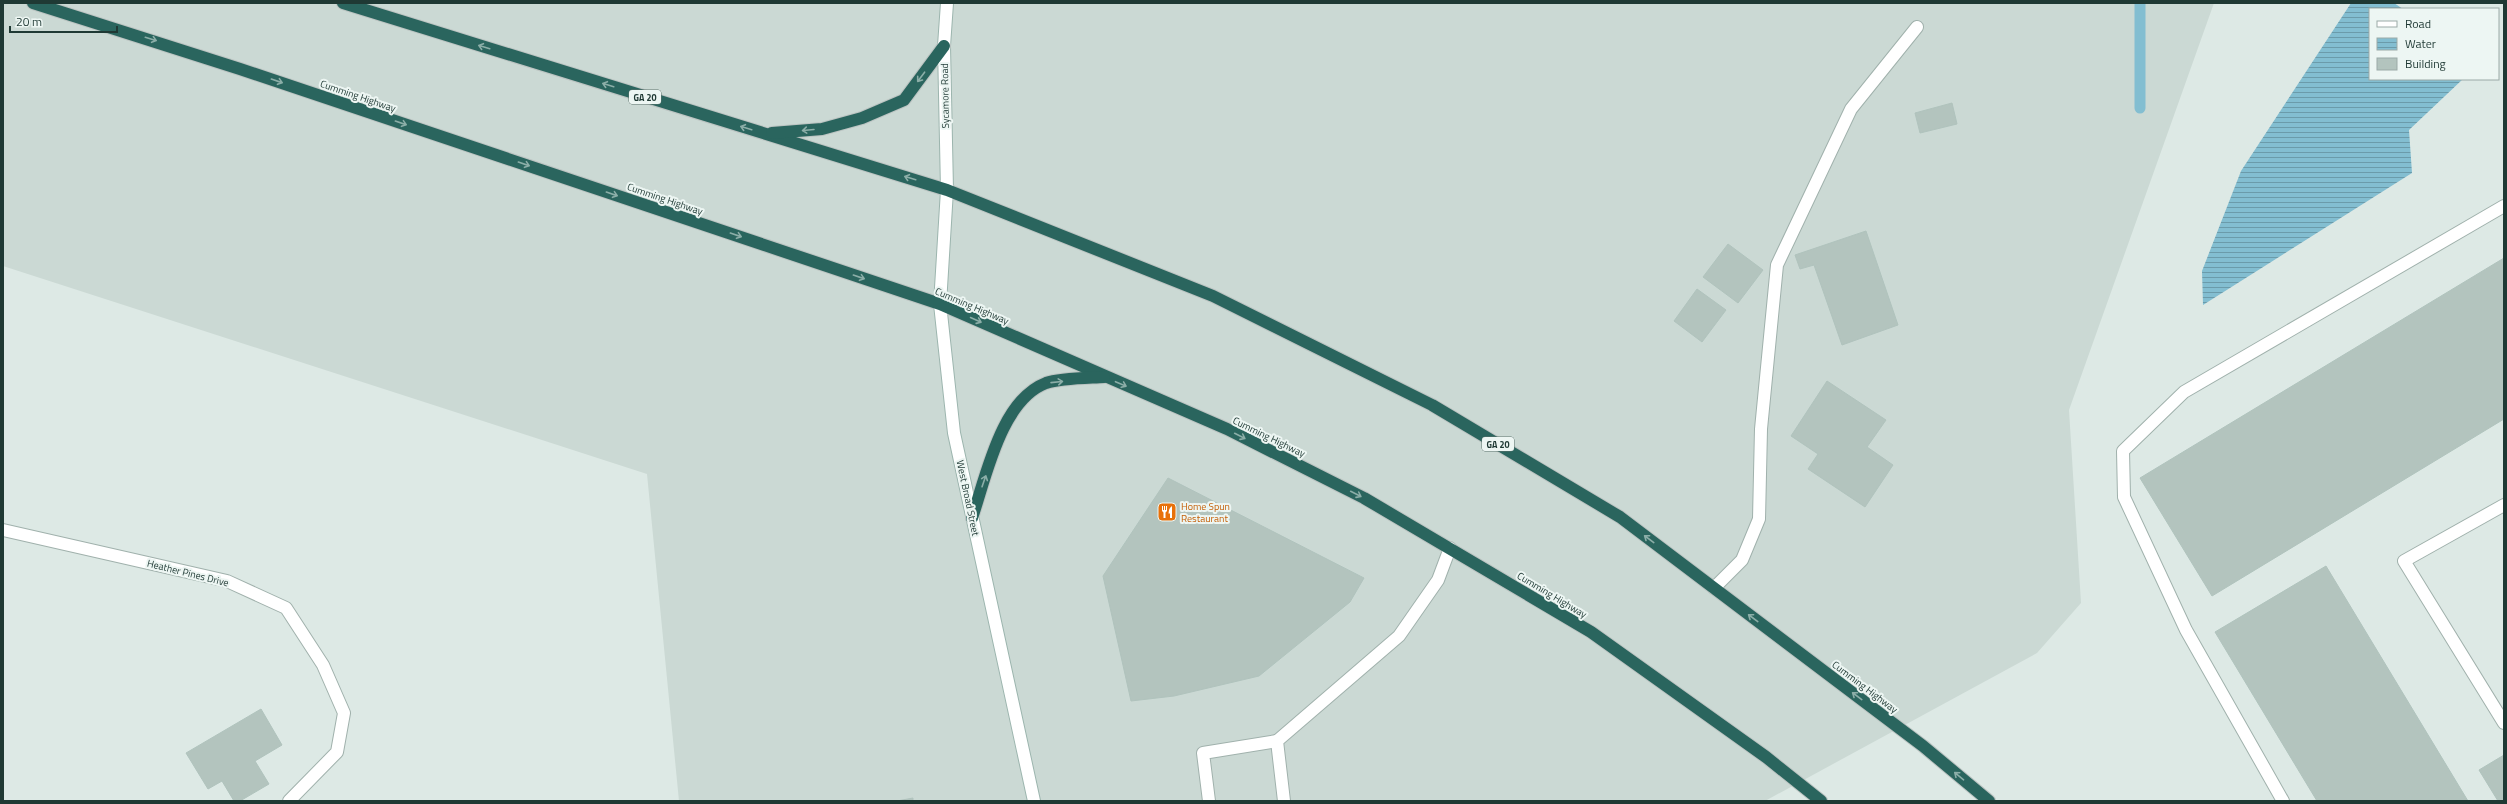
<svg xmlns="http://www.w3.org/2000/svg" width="2507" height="804" viewBox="0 0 2507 804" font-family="'Titillium Web',sans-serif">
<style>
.built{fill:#cbd9d4}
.water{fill:url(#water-rules)}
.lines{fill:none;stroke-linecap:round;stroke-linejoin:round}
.stream{stroke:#83bed1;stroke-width:11}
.building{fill:#b3c4be;stroke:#b0c3bd}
.lane-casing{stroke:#a0b1ac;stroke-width:14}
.street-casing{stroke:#a0b1ac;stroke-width:14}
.secondary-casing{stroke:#9cb5ae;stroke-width:14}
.highway-casing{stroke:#bcc4c2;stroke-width:14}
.lane{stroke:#fff;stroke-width:12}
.street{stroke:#fff;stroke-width:12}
.secondary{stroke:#fff;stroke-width:12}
.highway{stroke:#2a655e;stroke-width:12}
.oneway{stroke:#8caea8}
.labels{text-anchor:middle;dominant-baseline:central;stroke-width:4;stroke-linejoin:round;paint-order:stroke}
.shield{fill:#edf6f3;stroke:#5d726d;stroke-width:1}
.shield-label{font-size:9px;font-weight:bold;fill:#1f3934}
.street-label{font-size:10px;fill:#1f3934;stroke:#edf6f3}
.food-label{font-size:10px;fill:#c56008;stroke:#edf6f3;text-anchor:start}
</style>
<defs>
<pattern id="water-rules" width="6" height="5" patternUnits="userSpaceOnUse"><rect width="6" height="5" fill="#83bed1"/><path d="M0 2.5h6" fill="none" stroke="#6b9baa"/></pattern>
</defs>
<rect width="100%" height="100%" fill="#dde9e5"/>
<!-- built -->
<path class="built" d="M3,3H2214L2069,410L2081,603L2037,653L1765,801H679L647,474L3,266Z"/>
<!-- water -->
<path class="water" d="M2351,3H2394L2403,9H2370V79H2463L2409,130L2412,173L2203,305L2202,271L2241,171Z"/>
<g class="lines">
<!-- stream -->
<path class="stream" d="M2140,108V3"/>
</g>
<!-- building -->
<g class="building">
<path d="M1952,103L1957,124L1920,133L1915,113Z"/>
<path d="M1866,231L1898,325L1842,345L1814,265L1800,269L1795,255Z"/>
<path d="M1728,244L1763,270L1738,303L1703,277Z"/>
<path d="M2504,258V419L2212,596L2140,478Z"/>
<path d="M1697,289L1726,310L1702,342L1674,321Z"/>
<path d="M1827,381L1886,420L1867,447L1893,465L1865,507L1808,469L1818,454L1791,436Z"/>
<path d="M1168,478L1364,578L1350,602L1259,676L1174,696L1131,701L1103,576Z"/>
<path d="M2326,566L2468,801H2317L2215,632Z"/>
<path d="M261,709L282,745L255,761L269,784L240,801H234L222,781L208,789L186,753Z"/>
<path d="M2504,755V801H2498L2479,770Z"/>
<path d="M913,798V801H897Z"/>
</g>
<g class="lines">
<!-- lane casing -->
<g class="lane-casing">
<g id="lane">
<path d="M2504,505L2404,561L2504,723"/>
<path d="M1714,588L1742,560L1759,519L1761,429L1777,265L1851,109L1917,27"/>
<path d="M1209,801L1203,753L1277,741"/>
<path d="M1284,801L1277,741L1399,636L1438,580L1450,548"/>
<path d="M2283,801L2186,630L2124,497L2123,451L2184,392L2504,206"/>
</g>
</g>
<!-- street casing -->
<g class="street-casing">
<path id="street" d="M3,530L227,581L286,608L323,665L344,713L337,752L289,801"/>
</g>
<!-- secondary casing -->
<g class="secondary-casing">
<path id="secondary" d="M947,3L944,46L947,190L940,304L954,433L1034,801"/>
</g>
<!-- highway casing -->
<g class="highway-casing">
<g id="highway">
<path d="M33,3L240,69L940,304L1227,429L1364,498L1591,632L1766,757L1821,801"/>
<path d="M343,3L947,190L1213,296L1432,405L1620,517L1923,746L1989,801"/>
<path d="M772,133L822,129L862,118L904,100L944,46"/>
<path d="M972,518C986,477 1001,400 1046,383C1061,378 1088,378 1104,377"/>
</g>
</g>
<!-- lane -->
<use href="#lane" class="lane"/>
<!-- street -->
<use href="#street" class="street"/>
<!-- secondary -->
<use href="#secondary" class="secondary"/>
<!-- highway -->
<use href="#highway" class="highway"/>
</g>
<!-- one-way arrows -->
<defs><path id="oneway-shaft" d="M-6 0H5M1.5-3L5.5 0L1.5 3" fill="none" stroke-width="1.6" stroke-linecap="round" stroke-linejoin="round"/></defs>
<g class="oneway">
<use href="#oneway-shaft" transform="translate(151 39) rotate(17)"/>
<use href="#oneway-shaft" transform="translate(484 47) rotate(-163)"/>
<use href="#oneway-shaft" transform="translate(921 77) rotate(127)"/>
<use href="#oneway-shaft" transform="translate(277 81) rotate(19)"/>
<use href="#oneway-shaft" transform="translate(608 85) rotate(-163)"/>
<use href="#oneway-shaft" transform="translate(401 123) rotate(19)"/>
<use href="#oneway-shaft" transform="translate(746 128) rotate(-163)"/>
<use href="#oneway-shaft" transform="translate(808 130) rotate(175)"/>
<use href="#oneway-shaft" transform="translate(524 164) rotate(19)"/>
<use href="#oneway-shaft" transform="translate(910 178) rotate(-163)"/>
<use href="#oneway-shaft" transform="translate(612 194) rotate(19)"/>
<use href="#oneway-shaft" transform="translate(736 235) rotate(19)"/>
<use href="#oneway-shaft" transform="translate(859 277) rotate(19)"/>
<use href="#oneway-shaft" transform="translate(976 320) rotate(24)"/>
<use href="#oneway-shaft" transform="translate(1057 382) rotate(-6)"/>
<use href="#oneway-shaft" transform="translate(1121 384) rotate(23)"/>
<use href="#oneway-shaft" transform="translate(1240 436) rotate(27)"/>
<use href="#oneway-shaft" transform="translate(984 481) rotate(-71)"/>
<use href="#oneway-shaft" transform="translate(1356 494) rotate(27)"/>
<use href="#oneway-shaft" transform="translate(1649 539) rotate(-143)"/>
<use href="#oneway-shaft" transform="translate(1753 618) rotate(-143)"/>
<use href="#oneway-shaft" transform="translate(1857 696) rotate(-143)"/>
<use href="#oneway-shaft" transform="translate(1959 776) rotate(-140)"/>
</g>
<!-- icons -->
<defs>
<g id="restaurant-square" transform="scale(1)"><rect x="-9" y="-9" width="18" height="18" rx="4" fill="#e8710a" stroke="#edf6f3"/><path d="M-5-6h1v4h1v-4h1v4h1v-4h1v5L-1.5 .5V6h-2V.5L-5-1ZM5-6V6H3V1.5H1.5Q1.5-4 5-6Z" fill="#fff"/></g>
</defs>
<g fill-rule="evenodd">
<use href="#restaurant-square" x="1167" y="512"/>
</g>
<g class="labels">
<!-- shield labels -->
<g class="shield">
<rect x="629" y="90" width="32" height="14" rx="3"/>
<rect x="1482" y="437" width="32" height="14" rx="3"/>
</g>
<g class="shield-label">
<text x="645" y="97">GA 20</text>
<text x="1498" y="444">GA 20</text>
</g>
<!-- street labels -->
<g class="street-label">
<text transform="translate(358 96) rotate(19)">Cumming Highway</text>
<text transform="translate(945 96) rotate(-91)">Sycamore Road</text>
<text transform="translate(665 199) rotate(19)">Cumming Highway</text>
<text transform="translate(972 306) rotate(23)">Cumming Highway</text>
<text transform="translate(1269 437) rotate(26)">Cumming Highway</text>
<text transform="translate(968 498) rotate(78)">West Broad Street</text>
<text transform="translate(188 573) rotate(14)">Heather Pines Drive</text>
<text transform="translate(1552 595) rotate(31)">Cumming Highway</text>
<text transform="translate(1865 687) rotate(37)">Cumming Highway</text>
</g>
<!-- food labels -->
<g class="food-label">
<text x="1181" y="506">Home Spun<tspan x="1181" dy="12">Restaurant</tspan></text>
</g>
</g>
<!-- border -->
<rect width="2507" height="804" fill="none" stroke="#1f3934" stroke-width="8"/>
<!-- legend -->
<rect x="2369" y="8" width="130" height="72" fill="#edf6f3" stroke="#9baaa7"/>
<rect x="2377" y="21" width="20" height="6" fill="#ffffff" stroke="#9baaa7"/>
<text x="2405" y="28" font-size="12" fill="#1f3934">Road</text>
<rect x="2377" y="38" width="20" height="12" fill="url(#water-rules)" stroke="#9baaa7"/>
<text x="2405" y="48" font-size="12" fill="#1f3934">Water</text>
<rect x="2377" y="58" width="20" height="12" fill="#b3c4be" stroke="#9baaa7"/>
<text x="2405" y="68" font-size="12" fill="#1f3934">Building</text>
<!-- scale -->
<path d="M10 26v6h107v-6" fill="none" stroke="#1f3934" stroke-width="2"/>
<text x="16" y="26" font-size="12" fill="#1f3934" stroke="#edf6f3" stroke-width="3" paint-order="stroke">20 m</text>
</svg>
